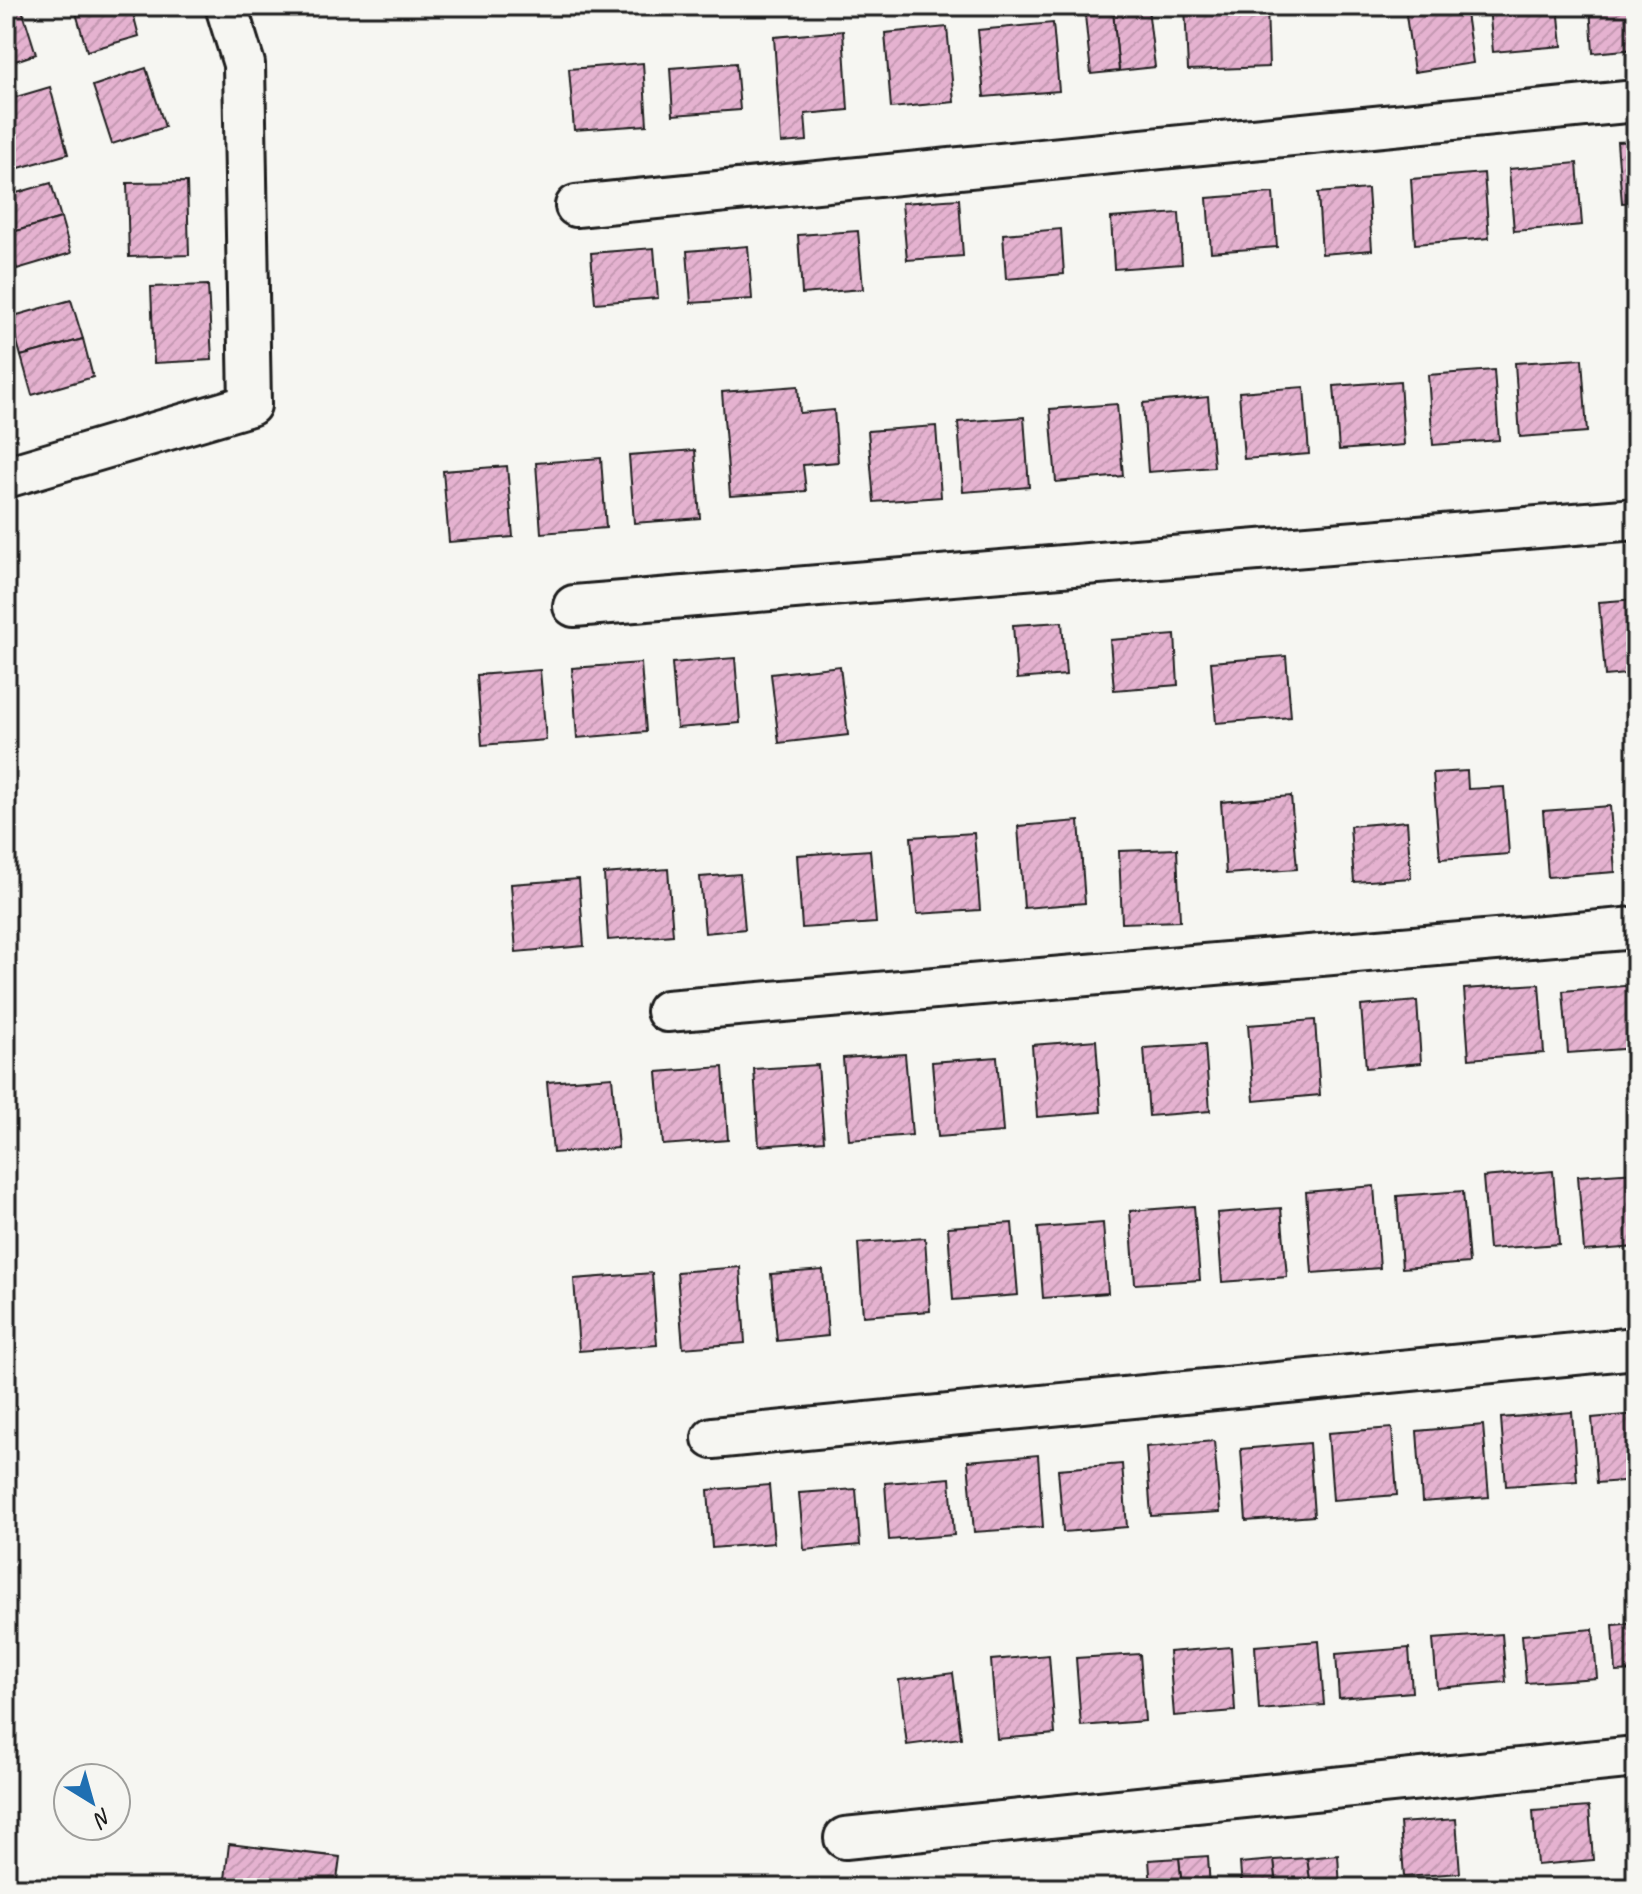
<svg xmlns="http://www.w3.org/2000/svg" width="1642" height="1894" viewBox="0 0 1642 1894" font-family="Caveat,sans-serif">
<style>
.building{fill:url(#building-hatch);stroke:#1c1c1c;stroke-width:2}
.lines{fill:none;stroke-linecap:round;stroke-linejoin:round}
.minor-casing{stroke:#1c1c1c;stroke-width:46}
.minor{stroke:#f6f6f2;stroke-width:40}
</style>
<defs>
<pattern id="building-hatch" width="6" height="6" patternUnits="userSpaceOnUse" patternTransform="scale(2)"><rect width="6" height="6" fill="#e5b2d0"/><path d="M-1 1l2-2M0 6l6-6M5 7l2-2" fill="none" stroke="#c498b2"/></pattern>
</defs>
<rect width="100%" height="100%" fill="#f6f6f2"/>
<filter id="ink" filterUnits="userSpaceOnUse"><feTurbulence type="fractalNoise" baseFrequency=".0125" numOctaves="2"/><feDisplacementMap in="SourceGraphic" scale="16" xChannelSelector="R" yChannelSelector="G"/><feConvolveMatrix kernelMatrix="1 2 1 2 8 2 1 2 1" color-interpolation-filters="sRGB"/></filter>
<g filter="url(#ink)">
<!-- building -->
<g class="building">
<path d="M6,6H21L36,54L6,64Z"/>
<path d="M74,6H131L139,36L87,51Z"/>
<path d="M1185,6H1267L1269,67L1188,70Z"/>
<path d="M1421,6H1465L1473,63L1414,72L1405,8Z"/>
<path d="M1489,6H1558L1562,46L1493,52Z"/>
<path d="M1590,6H1636V49L1593,53Z"/>
<path d="M1148,8L1155,67L1119,71L1113,12Z"/>
<path d="M1113,12L1119,71L1091,74L1085,15Z"/>
<path d="M1053,23L1059,91L984,97L978,30Z"/>
<path d="M947,27L954,102L891,108L885,33Z"/>
<path d="M843,31L848,110L805,114L807,141L781,143L774,37Z"/>
<path d="M643,63L647,125L574,130L569,69Z"/>
<path d="M736,63L740,110L673,115L670,68Z"/>
<path d="M146,68L165,127L112,144L93,86Z"/>
<path d="M50,87L68,154L12,170L6,148V100Z"/>
<path d="M1636,141V202L1622,203L1617,142Z"/>
<path d="M1577,163L1582,225L1514,231L1509,169Z"/>
<path d="M1484,173L1489,238L1415,244L1411,179Z"/>
<path d="M187,182L189,255L129,257L127,183Z"/>
<path d="M51,183L61,218L6,234V196Z"/>
<path d="M1368,189L1372,250L1322,254L1318,193Z"/>
<path d="M1273,193L1277,247L1211,252L1207,198Z"/>
<path d="M959,199L963,256L907,260L902,203Z"/>
<path d="M1179,213L1182,264L1114,269L1111,218Z"/>
<path d="M61,218L71,253L17,269L6,234Z"/>
<path d="M1061,229L1064,274L1006,279L1003,234Z"/>
<path d="M858,231L863,289L802,294L798,235Z"/>
<path d="M748,246L752,299L691,303L687,251Z"/>
<path d="M654,248L658,298L595,303L591,253Z"/>
<path d="M208,285L212,360L154,363L151,287Z"/>
<path d="M71,300L83,339L21,356L10,317Z"/>
<path d="M83,339L93,377L32,395L21,356Z"/>
<path d="M1582,359L1587,432L1520,437L1515,363Z"/>
<path d="M1494,370L1499,440L1433,445L1428,375Z"/>
<path d="M1400,381L1404,445L1339,450L1334,386Z"/>
<path d="M798,386L800,413L834,410L838,462L803,465L806,491L730,496L722,392Z"/>
<path d="M1304,387L1309,454L1244,459L1239,392Z"/>
<path d="M1208,397L1214,467L1148,472L1143,403Z"/>
<path d="M1117,404L1123,476L1056,482L1050,409Z"/>
<path d="M1024,417L1029,487L963,492L958,422Z"/>
<path d="M936,426L941,497L874,502L868,431Z"/>
<path d="M695,450L700,518L634,523L629,455Z"/>
<path d="M601,458L606,528L541,533L536,463Z"/>
<path d="M507,466L513,537L449,542L443,471Z"/>
<path d="M1636,599V673L1605,676L1599,602Z"/>
<path d="M1062,622L1066,675L1017,679L1013,625Z"/>
<path d="M1175,635L1178,685L1114,690L1110,640Z"/>
<path d="M1286,656L1291,717L1216,723L1211,662Z"/>
<path d="M735,658L740,723L677,728L672,663Z"/>
<path d="M641,663L646,732L577,738L572,668Z"/>
<path d="M840,666L848,735L779,743L771,674Z"/>
<path d="M540,670L546,740L482,745L477,675Z"/>
<path d="M1467,771L1468,789L1504,787L1509,854L1440,859L1433,773Z"/>
<path d="M1291,796L1297,869L1226,874L1221,802Z"/>
<path d="M1610,806L1615,872L1548,877L1543,811Z"/>
<path d="M1079,821L1085,903L1024,908L1018,826Z"/>
<path d="M1407,821L1411,878L1354,882L1350,826Z"/>
<path d="M974,833L980,910L917,914L911,837Z"/>
<path d="M1177,849L1180,921L1122,923L1119,851Z"/>
<path d="M870,850L876,923L802,928L797,855Z"/>
<path d="M668,869L673,935L608,940L604,874Z"/>
<path d="M740,874L745,929L705,933L700,877Z"/>
<path d="M579,879L584,946L516,952L511,884Z"/>
<path d="M1539,984L1544,1053L1469,1059L1464,989Z"/>
<path d="M1636,985V1048L1568,1053L1563,991Z"/>
<path d="M1417,1001L1421,1063L1366,1068L1361,1006Z"/>
<path d="M1315,1020L1320,1095L1254,1101L1248,1025Z"/>
<path d="M1096,1040L1101,1112L1037,1117L1032,1045Z"/>
<path d="M1205,1044L1210,1111L1149,1116L1144,1048Z"/>
<path d="M905,1054L912,1135L849,1140L843,1058Z"/>
<path d="M997,1057L1003,1132L938,1137L932,1062Z"/>
<path d="M818,1065L824,1141L759,1146L754,1069Z"/>
<path d="M723,1067L728,1140L663,1145L657,1072Z"/>
<path d="M612,1077L618,1148L553,1153L547,1082Z"/>
<path d="M1553,1171L1559,1244L1489,1249L1483,1177Z"/>
<path d="M1636,1172V1247L1584,1251L1578,1176Z"/>
<path d="M1374,1186L1380,1268L1312,1273L1306,1192Z"/>
<path d="M1463,1191L1469,1263L1402,1268L1397,1196Z"/>
<path d="M1194,1206L1200,1280L1135,1284L1130,1211Z"/>
<path d="M1281,1208L1287,1277L1222,1282L1217,1213Z"/>
<path d="M1012,1223L1018,1295L953,1300L948,1227Z"/>
<path d="M1103,1223L1108,1293L1043,1298L1038,1228Z"/>
<path d="M925,1238L930,1311L863,1316L858,1243Z"/>
<path d="M740,1267L745,1343L683,1348L677,1272Z"/>
<path d="M823,1270L828,1336L777,1341L771,1274Z"/>
<path d="M652,1273L657,1345L579,1351L574,1279Z"/>
<path d="M1572,1412L1577,1481L1506,1486L1501,1418Z"/>
<path d="M1636,1414V1480L1597,1483L1592,1418Z"/>
<path d="M1483,1425L1489,1497L1422,1502L1417,1431Z"/>
<path d="M1392,1428L1397,1495L1333,1500L1328,1433Z"/>
<path d="M1214,1441L1220,1512L1151,1516L1146,1447Z"/>
<path d="M1309,1443L1314,1516L1246,1521L1241,1449Z"/>
<path d="M1038,1455L1043,1527L974,1532L968,1461Z"/>
<path d="M1122,1464L1127,1527L1063,1532L1058,1469Z"/>
<path d="M950,1478L954,1535L889,1540L885,1483Z"/>
<path d="M769,1485L774,1543L712,1548L708,1490Z"/>
<path d="M856,1489L860,1545L804,1550L799,1493Z"/>
<path d="M1636,1623V1671L1616,1672L1613,1625Z"/>
<path d="M1593,1629L1597,1678L1526,1683L1522,1635Z"/>
<path d="M1502,1634L1506,1682L1437,1688L1433,1639Z"/>
<path d="M1319,1641L1324,1705L1259,1710L1255,1646Z"/>
<path d="M1231,1647L1235,1711L1174,1716L1169,1652Z"/>
<path d="M1409,1648L1412,1692L1339,1698L1336,1654Z"/>
<path d="M1140,1654L1145,1721L1081,1726L1076,1658Z"/>
<path d="M1049,1655L1055,1734L997,1739L991,1660Z"/>
<path d="M953,1673L961,1738L907,1745L899,1680Z"/>
<path d="M1589,1807L1593,1860L1537,1865L1533,1811Z"/>
<path d="M1456,1819L1460,1873L1404,1877L1400,1823Z"/>
<path d="M229,1844L340,1857L336,1888H224Z"/>
<path d="M1338,1855L1340,1888H1311L1307,1858Z"/>
<path d="M1208,1856L1210,1888H1182L1179,1858Z"/>
<path d="M1179,1858L1182,1888H1151L1149,1860Z"/>
<path d="M1307,1858L1311,1888H1277L1274,1860Z"/>
<path d="M1274,1860L1277,1888H1242L1240,1863Z"/>
<path d="M15,1876L128,1888H14Z"/>
</g>
<g class="lines">
<!-- minor casing -->
<g class="minor-casing">
<g id="minor">
<path d="M576,206L1636,101"/>
<path d="M6,477L250,405L244,64L226,6"/>
<path d="M574,606L1636,519"/>
<path d="M667,1011L1636,928"/>
<path d="M713,1438L1636,1348"/>
<path d="M845,1838L1636,1757"/>
</g>
</g>
<!-- minor -->
<use href="#minor" class="minor"/>
</g>
</g>
<!-- margin -->
<rect width="1642" height="1894" fill="none" stroke="#f6f6f2" stroke-width="32"/>
<rect x="16" y="16" width="1610" height="1862" fill="none" stroke="#1c1c1c" stroke-width="3" filter="url(#ink)"/>
<!-- north arrow -->
<g transform="translate(92 1802) rotate(143)"><circle r="38" fill="#f6f6f2" stroke="#9f9f9c" stroke-width="2"/>
<path d="M0-6L14 30L0 20L-14 30Z" fill="#1f6fb2"/>
<text y="-12" font-size="22" font-weight="bold" text-anchor="middle" fill="#1c1c1c">N</text>
</g>
</svg>
